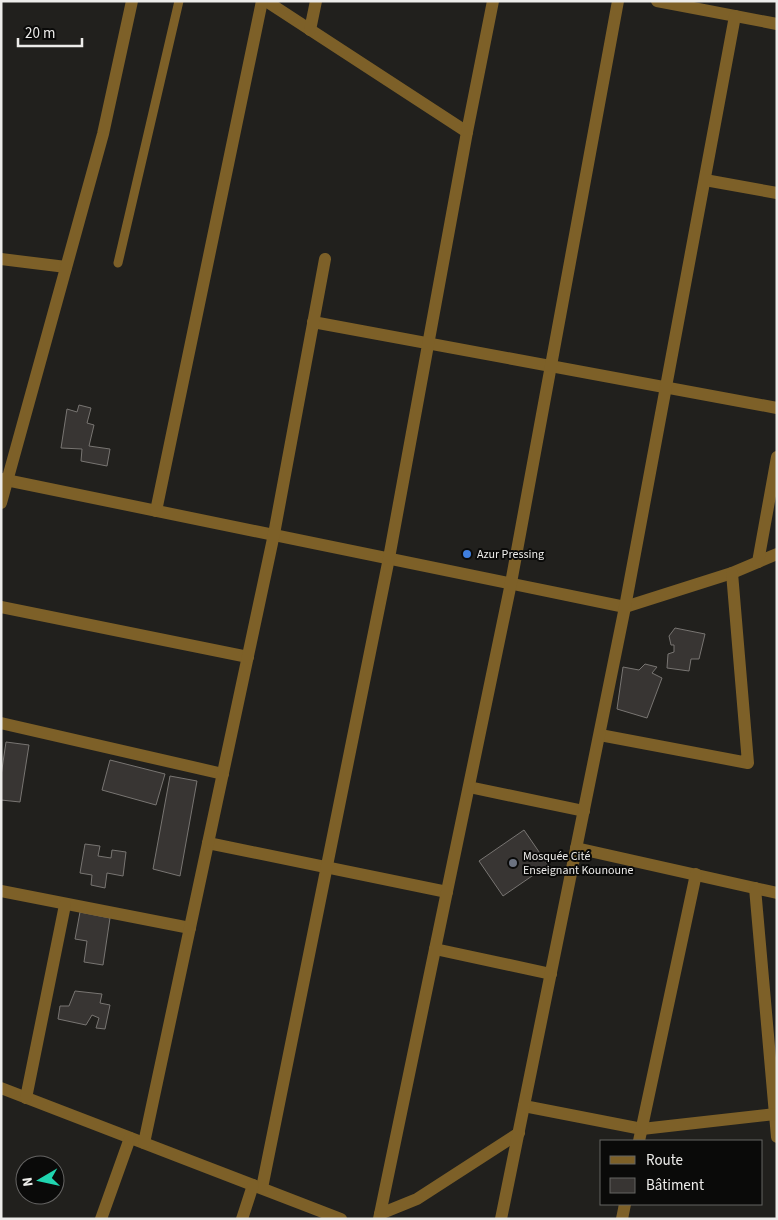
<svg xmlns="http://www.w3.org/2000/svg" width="778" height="1220" viewBox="0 0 778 1220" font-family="'Source Sans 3',sans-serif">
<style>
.building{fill:#383533;stroke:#787572}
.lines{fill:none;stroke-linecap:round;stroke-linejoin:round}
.service{stroke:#7d6028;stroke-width:9}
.minor{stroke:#7d6028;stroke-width:12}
.tertiary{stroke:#7d6028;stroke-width:12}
.shop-dot{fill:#3f7fe0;stroke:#0a0a09;stroke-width:2}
.worship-dot{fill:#6b7280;stroke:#0a0a09;stroke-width:2}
.labels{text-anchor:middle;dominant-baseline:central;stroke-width:4;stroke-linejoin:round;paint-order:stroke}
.poi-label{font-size:12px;fill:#edecea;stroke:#0a0a09;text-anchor:start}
</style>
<rect width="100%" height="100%" fill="#21201d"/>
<!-- building -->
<g class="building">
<path d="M79,405L91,408L87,423L94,425L89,446L110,449L107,466L81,461L82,449L61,448L67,409L77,412Z"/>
<path d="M675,628L705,634L699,659H691L689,671L667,668L668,654L674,652V645H671L669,636Z"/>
<path d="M645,664L657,667L652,673L662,678L647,718L617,709L623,667L639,670Z"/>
<path d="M6,742L29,745L20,802L1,800V776Z"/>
<path d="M110,760L165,774L156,805L102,790Z"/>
<path d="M170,776L197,781L180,876L153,869Z"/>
<path d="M524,830L548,865L503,896L479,861Z"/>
<path d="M85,844L100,846L98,856L111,858L112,850L126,852L123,876L107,873L105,888L91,885L92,875L80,873Z"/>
<path d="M80,912L110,918L103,965L84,962L87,941L75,939Z"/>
<path d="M75,991L102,994L100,1003L110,1005L105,1029L96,1028L99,1018L92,1015L86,1025L58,1019L60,1006H69Z"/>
</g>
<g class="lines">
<!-- service -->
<path class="service" d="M118,263L179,1"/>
<!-- minor -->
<g class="minor">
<path d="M266,1L467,132"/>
<path d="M657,1L777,24"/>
<path d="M310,30L316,1"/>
<path d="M705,180L777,193"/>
<path d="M1,259L66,267"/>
<path d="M313,322L777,408"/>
<path d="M1,479L625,607L732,573L777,554"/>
<path d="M156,511L262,1"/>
<path d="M758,562L777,457"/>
<path d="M1,607L248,657"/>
<path d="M1,723L223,774"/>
<path d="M600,735L748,763L732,573"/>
<path d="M469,787L584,811"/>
<path d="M208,843L447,892"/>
<path d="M576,848L777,893"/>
<path d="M755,888L777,1137"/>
<path d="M1,891L190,928"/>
<path d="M435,949L551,974"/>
<path d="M1,1088L341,1219"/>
<path d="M26,1098L65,905"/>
<path d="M524,1106L642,1129L775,1114L777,1115"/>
<path d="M639,1141L696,874"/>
<path d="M144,1143L274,534L325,259"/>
<path d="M262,1188L389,558L467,132L493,1"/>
<path d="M380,1214L417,1199L519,1133"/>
<path d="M101,1219L130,1138"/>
<path d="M242,1219L253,1185"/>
<path d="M379,1219L511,583L618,1"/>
<path d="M501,1219L625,607L735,16"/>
<path d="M622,1219L625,1204"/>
</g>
<!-- tertiary -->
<path class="tertiary" d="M1,503L103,134L132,1"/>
</g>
<!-- markers -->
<circle class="shop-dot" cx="467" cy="554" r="5"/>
<circle class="worship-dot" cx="513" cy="863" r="5"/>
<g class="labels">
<!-- poi labels -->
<g class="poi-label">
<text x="477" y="554">Azur Pressing</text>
<text x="523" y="856">Mosquée Cité<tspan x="523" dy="14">Enseignant Kounoune</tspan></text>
</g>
</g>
<!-- border -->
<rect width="778" height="1220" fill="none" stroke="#edecea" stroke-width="5"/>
<!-- legend -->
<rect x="600" y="1140" width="162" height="65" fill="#0a0a09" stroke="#656463"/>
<rect x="610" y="1156" width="25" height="8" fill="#7d6028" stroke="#656463"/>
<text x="646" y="1165" font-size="15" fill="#edecea">Route</text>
<rect x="610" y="1178" width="25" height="15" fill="#383533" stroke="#656463"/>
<text x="646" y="1190" font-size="15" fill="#edecea">Bâtiment</text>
<!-- north arrow -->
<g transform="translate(40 1180) rotate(261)"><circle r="24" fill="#0a0a09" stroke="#656463"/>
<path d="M0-4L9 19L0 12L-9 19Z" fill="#20d5b0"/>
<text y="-8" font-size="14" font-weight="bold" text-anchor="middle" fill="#edecea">N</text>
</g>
<!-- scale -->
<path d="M18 38v8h64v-8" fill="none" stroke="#edecea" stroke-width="2.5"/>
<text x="25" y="38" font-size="15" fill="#edecea" stroke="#0a0a09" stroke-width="4" paint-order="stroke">20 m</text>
</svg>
